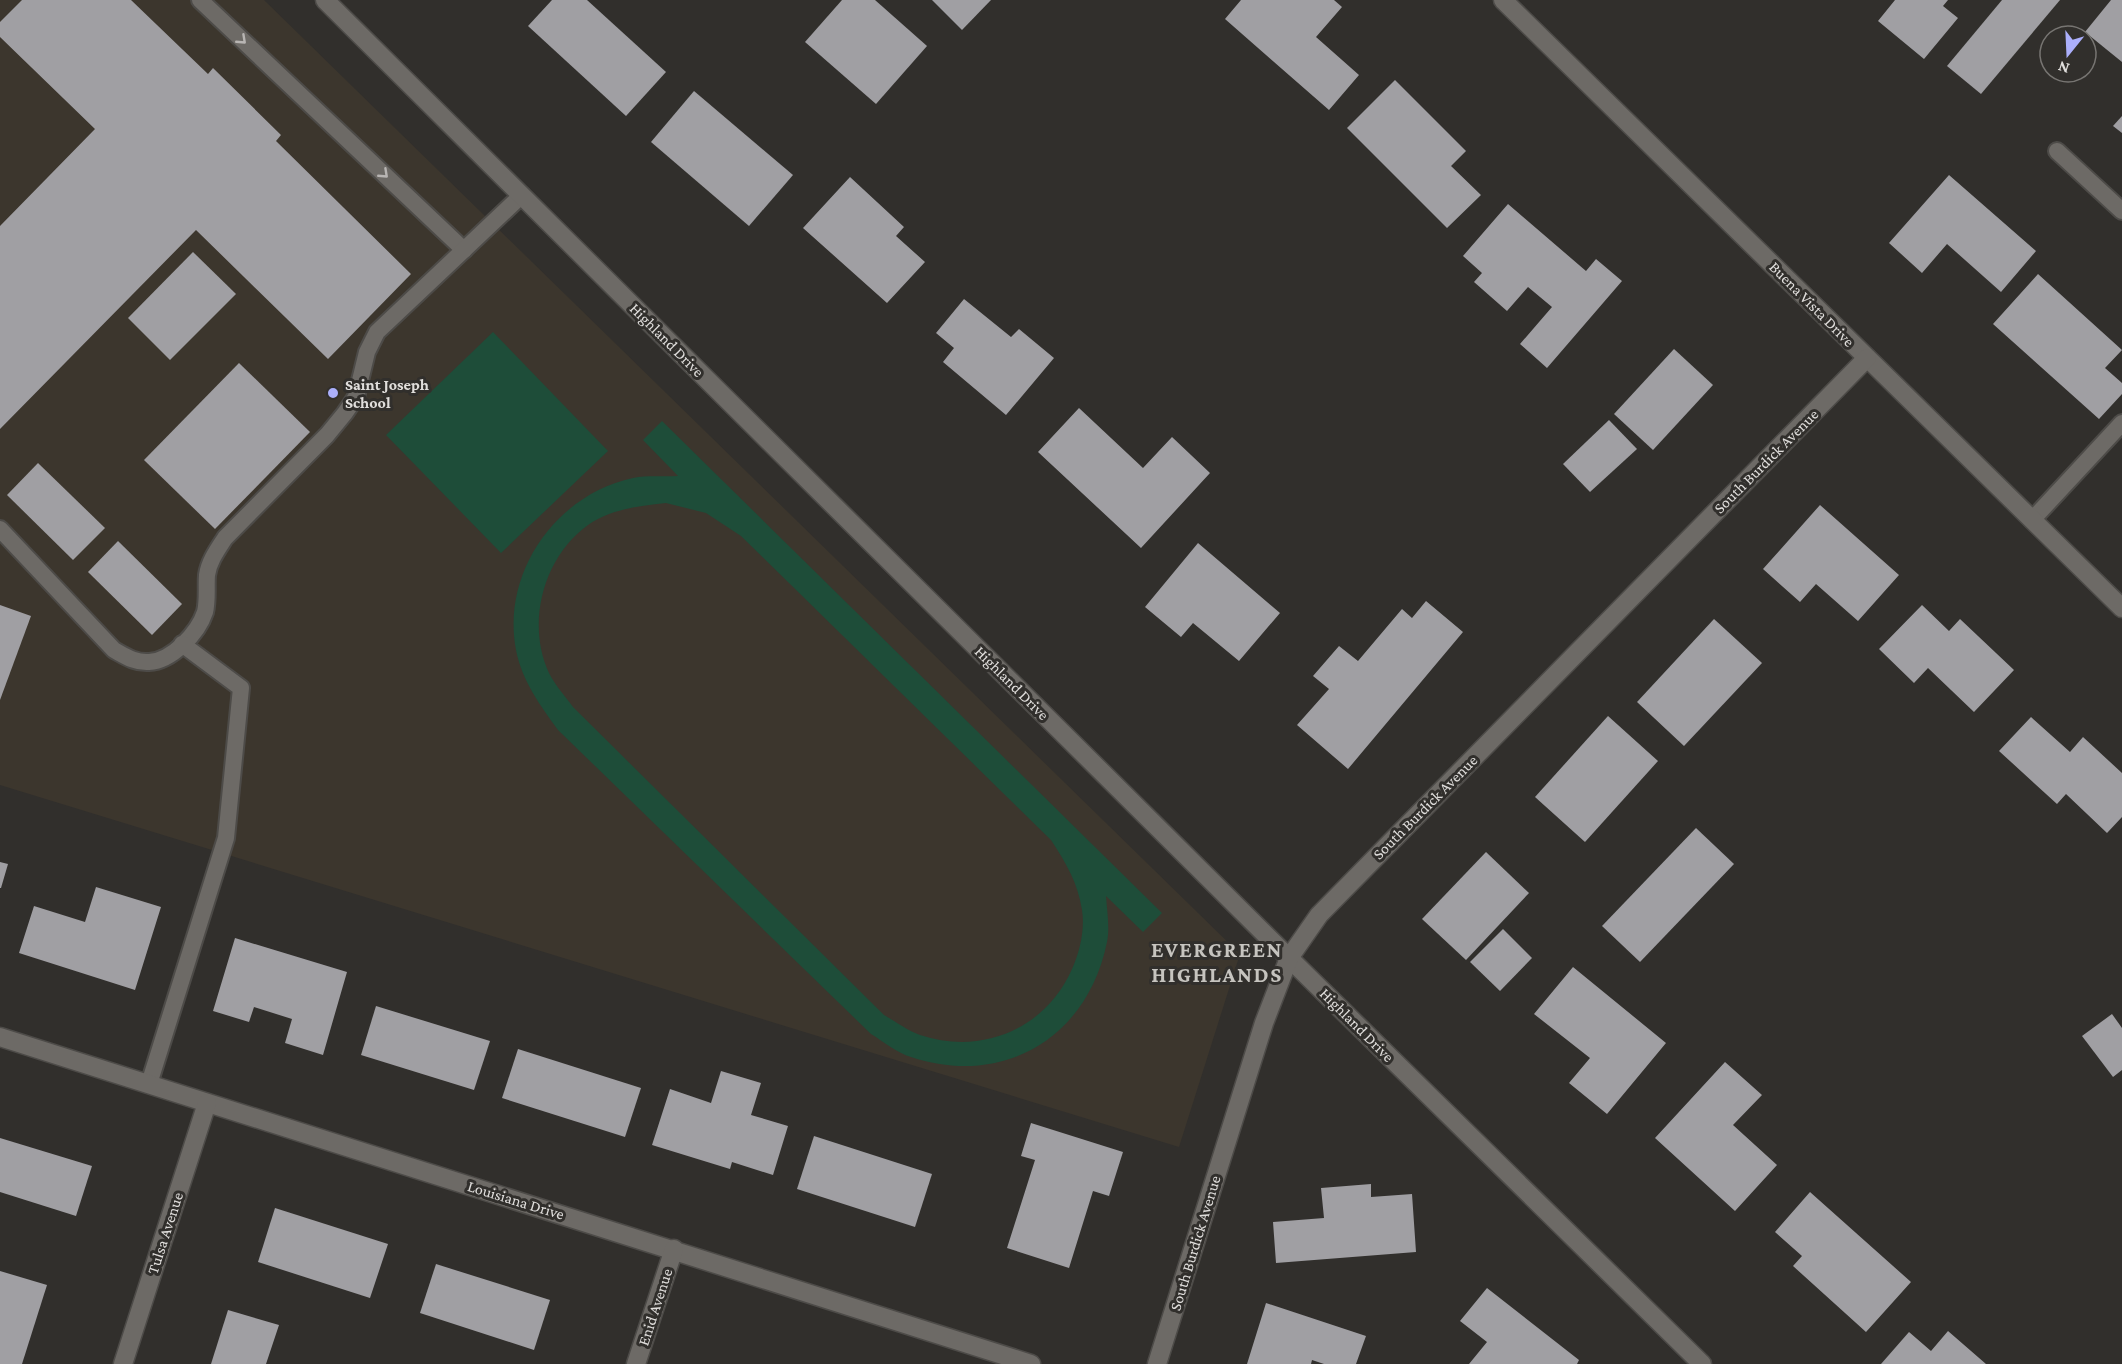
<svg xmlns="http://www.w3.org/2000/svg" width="2122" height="1364" viewBox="0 0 2122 1364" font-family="'Crimson Pro',serif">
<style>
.built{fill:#3c362d}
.green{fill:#1e4d39;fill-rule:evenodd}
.building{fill:#a09fa3}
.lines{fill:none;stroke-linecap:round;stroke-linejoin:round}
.lane-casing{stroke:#4d4b48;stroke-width:20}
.street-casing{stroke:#4d4b48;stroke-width:21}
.lane{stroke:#6d6a66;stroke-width:16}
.street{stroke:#6d6a66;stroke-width:18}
.oneway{stroke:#b8b5b3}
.poi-dot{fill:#abaffb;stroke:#312f2c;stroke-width:2}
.labels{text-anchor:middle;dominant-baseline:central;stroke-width:6;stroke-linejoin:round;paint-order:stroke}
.street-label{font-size:16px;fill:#e0dedc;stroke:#312f2c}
.poi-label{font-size:16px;font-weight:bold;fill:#e0dedc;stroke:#312f2c;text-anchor:start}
.district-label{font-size:22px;font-weight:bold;letter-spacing:1.5px;fill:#c6c4bf;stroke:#312f2c}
</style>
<rect width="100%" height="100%" fill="#312f2c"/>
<!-- built -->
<path class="built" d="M0,0H264L1240,954L1179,1147L0,785Z"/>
<!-- green -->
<g class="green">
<path d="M493,332L608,451L501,553L386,435Z"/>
<path d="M662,421L1162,913L1143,932L1106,896C1107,911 1110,928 1107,942C1088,1037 1004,1088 911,1057C897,1053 884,1042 871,1034L558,730C540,705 522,681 516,650C501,572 557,494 633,478C647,475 664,477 678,476L643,440ZM666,503L706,513L741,536L1051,840C1066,863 1078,883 1082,910C1085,929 1080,952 1072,969C1046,1028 983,1056 920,1035C908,1031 895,1021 884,1015L573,707C565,696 555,685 549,673C526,624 543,557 588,525C611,509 639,506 666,503Z"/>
</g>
<!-- building -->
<g class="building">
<path d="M22,0H131L208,74L213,68L281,135L276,141L411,274L328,359L196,230L0,429V226L95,129L0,37V22Z"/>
<path d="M552,0H587L666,72L626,116L528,26Z"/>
<path d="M842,0H875L927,46L876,104L805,42Z"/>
<path d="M932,0H991L962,30Z"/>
<path d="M1241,0H1334L1342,7L1316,37L1359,75L1329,110L1225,19Z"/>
<path d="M1895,0H1948L1943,6L1958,18L1924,59L1878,21Z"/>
<path d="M2002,0H2060L1981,94L1947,66Z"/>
<path d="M2111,0H2122V62L2085,32Z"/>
<path d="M1395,80L1466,151L1451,166L1481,195L1447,228L1347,128Z"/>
<path d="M694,91L793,175L749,226L651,142Z"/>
<path d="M2122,116V133L2113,126Z"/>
<path d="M1949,175L2036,251L2001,292L1947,244L1922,273L1889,243Z"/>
<path d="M850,177L904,227L896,236L925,262L887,303L803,228Z"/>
<path d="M1508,204L1586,271L1596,259L1622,281L1547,368L1520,344L1552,307L1528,287L1507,311L1474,282L1482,273L1463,256Z"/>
<path d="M193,252L236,294L170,360L128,318Z"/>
<path d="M2038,274L2122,350L2105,368L2122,383V394L2099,419L1993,324Z"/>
<path d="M964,299L1011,337L1019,329L1054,358L1006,415L943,362L954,348L936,333Z"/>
<path d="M1674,349L1713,385L1653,450L1614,414Z"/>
<path d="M239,363L310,432L215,529L144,460Z"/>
<path d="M1079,408L1143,468L1172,437L1210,473L1141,548L1038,452Z"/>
<path d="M1609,420L1637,449L1590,492L1563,464Z"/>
<path d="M38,463L105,528L73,560L7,495Z"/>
<path d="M1820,505L1899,575L1858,621L1816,584L1800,602L1763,569Z"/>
<path d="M118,541L182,604L152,635L88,572Z"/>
<path d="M1198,543L1280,613L1239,661L1193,623L1181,637L1145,607Z"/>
<path d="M1426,601L1463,632L1348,769L1297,725L1329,689L1313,676L1339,646L1358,661L1402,609L1412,618Z"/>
<path d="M0,605L31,616L0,700Z"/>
<path d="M1922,605L1949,631L1960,619L2014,670L1974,712L1928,668L1914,683L1879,649Z"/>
<path d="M1714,619L1762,663L1684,746L1637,702Z"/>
<path d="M1608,716L1658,761L1585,842L1535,797Z"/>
<path d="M2031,717L2070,752L2083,737L2122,773V817L2107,833L2066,794L2057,804L1999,751Z"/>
<path d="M1696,828L1734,864L1640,962L1602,926Z"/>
<path d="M1486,852L1529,893L1466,960L1422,919Z"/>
<path d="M0,862L8,864L1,888H0Z"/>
<path d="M96,887L161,907L135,990L19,953L34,906L85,922Z"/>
<path d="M1503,929L1532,958L1500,991L1470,962Z"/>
<path d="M235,938L347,972L323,1055L285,1043L292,1019L254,1007L249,1022L213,1011Z"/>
<path d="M1573,967L1666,1043L1607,1114L1569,1083L1590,1058L1534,1014Z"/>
<path d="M376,1006L490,1041L474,1090L361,1055Z"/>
<path d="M2112,1014L2122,1028V1070L2113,1077L2082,1036Z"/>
<path d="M518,1049L641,1088L625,1137L502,1098Z"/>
<path d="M1725,1062L1762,1095L1733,1125L1777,1165L1735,1211L1655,1138Z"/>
<path d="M721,1071L761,1083L751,1115L788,1126L773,1175L732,1162L730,1169L652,1145L670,1089L711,1103Z"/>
<path d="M1031,1123L1123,1152L1109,1196L1093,1191L1069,1268L1007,1248L1035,1160L1021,1156Z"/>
<path d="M814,1136L932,1174L915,1227L797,1189Z"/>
<path d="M0,1138L92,1166L76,1216L0,1192Z"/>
<path d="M1371,1184V1197L1412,1194L1416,1252L1276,1263L1273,1222L1324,1218L1321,1188Z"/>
<path d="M1810,1192L1911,1282L1866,1332L1793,1266L1802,1256L1775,1232Z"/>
<path d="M275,1208L388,1244L370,1298L258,1262Z"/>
<path d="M436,1264L550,1300L534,1350L420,1313Z"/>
<path d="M0,1271L47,1285L22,1364H0Z"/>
<path d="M1487,1288L1579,1360L1577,1364H1469L1487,1342L1460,1321Z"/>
<path d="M1266,1303L1366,1336L1356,1364H1324L1312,1360L1311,1364H1247Z"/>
<path d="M228,1310L279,1325L266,1364H211Z"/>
<path d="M1948,1331L1986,1364H1881L1909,1332L1931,1351Z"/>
</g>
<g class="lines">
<!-- lane casing -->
<g class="lane-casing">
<g id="lane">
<path d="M200,0L464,250"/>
<path d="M2057,151L2122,211"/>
<path d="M2032,520L2122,423"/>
<path d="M0,529L114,650C125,656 135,663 149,662C172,661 198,633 205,612C208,600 206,586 207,575C209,561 218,549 225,538L327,435L345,413L356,397L367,352L377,332L522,195"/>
<path d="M149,1084L226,838L241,688L182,644"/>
</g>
</g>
<!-- street casing -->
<g class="street-casing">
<g id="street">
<path d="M325,0L1289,958L1702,1364"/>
<path d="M1503,0L2122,608"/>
<path d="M0,1037L1031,1364"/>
<path d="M123,1364L207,1103"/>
<path d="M636,1364L674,1249"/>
<path d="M1157,1364L1264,1023L1289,958L1319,915L1867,358"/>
</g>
</g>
<!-- lane -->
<use href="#lane" class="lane"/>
<!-- street -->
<use href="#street" class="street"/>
</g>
<!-- one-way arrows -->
<defs><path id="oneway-chevron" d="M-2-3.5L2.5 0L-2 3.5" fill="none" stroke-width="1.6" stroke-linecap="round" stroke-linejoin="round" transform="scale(1.5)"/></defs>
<g class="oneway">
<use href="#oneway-chevron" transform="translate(242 40) rotate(43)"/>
<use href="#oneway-chevron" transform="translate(384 174) rotate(43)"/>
</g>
<!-- markers -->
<circle class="poi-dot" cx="333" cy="393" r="6"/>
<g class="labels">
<!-- street labels -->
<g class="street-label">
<text transform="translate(1812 304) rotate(45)">Buena Vista Drive</text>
<text transform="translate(667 340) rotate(45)">Highland Drive</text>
<text transform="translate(1766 461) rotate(-45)">South Burdick Avenue</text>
<text transform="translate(1012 683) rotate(45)">Highland Drive</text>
<text transform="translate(1425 807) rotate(-45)">South Burdick Avenue</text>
<text transform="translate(1357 1025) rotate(45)">Highland Drive</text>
<text transform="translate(516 1200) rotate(17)">Louisiana Drive</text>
<text transform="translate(165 1233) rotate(-72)">Tulsa Avenue</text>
<text transform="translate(1195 1243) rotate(-73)">South Burdick Avenue</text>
<text transform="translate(655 1307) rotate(-72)">Enid Avenue</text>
</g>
<!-- poi labels -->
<g class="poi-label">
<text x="345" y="384">Saint Joseph<tspan x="345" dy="18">School</tspan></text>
</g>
<!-- district labels -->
<g class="district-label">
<text x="1217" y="949">EVERGREEN<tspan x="1217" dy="25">HIGHLANDS</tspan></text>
</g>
</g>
<!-- north arrow -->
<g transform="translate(2068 54) rotate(198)"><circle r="28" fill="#312f2c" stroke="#777572" stroke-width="1.5"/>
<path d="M0-4.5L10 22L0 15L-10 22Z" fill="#abaffb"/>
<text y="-9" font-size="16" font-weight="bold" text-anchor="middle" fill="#e0dedc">N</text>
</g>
</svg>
